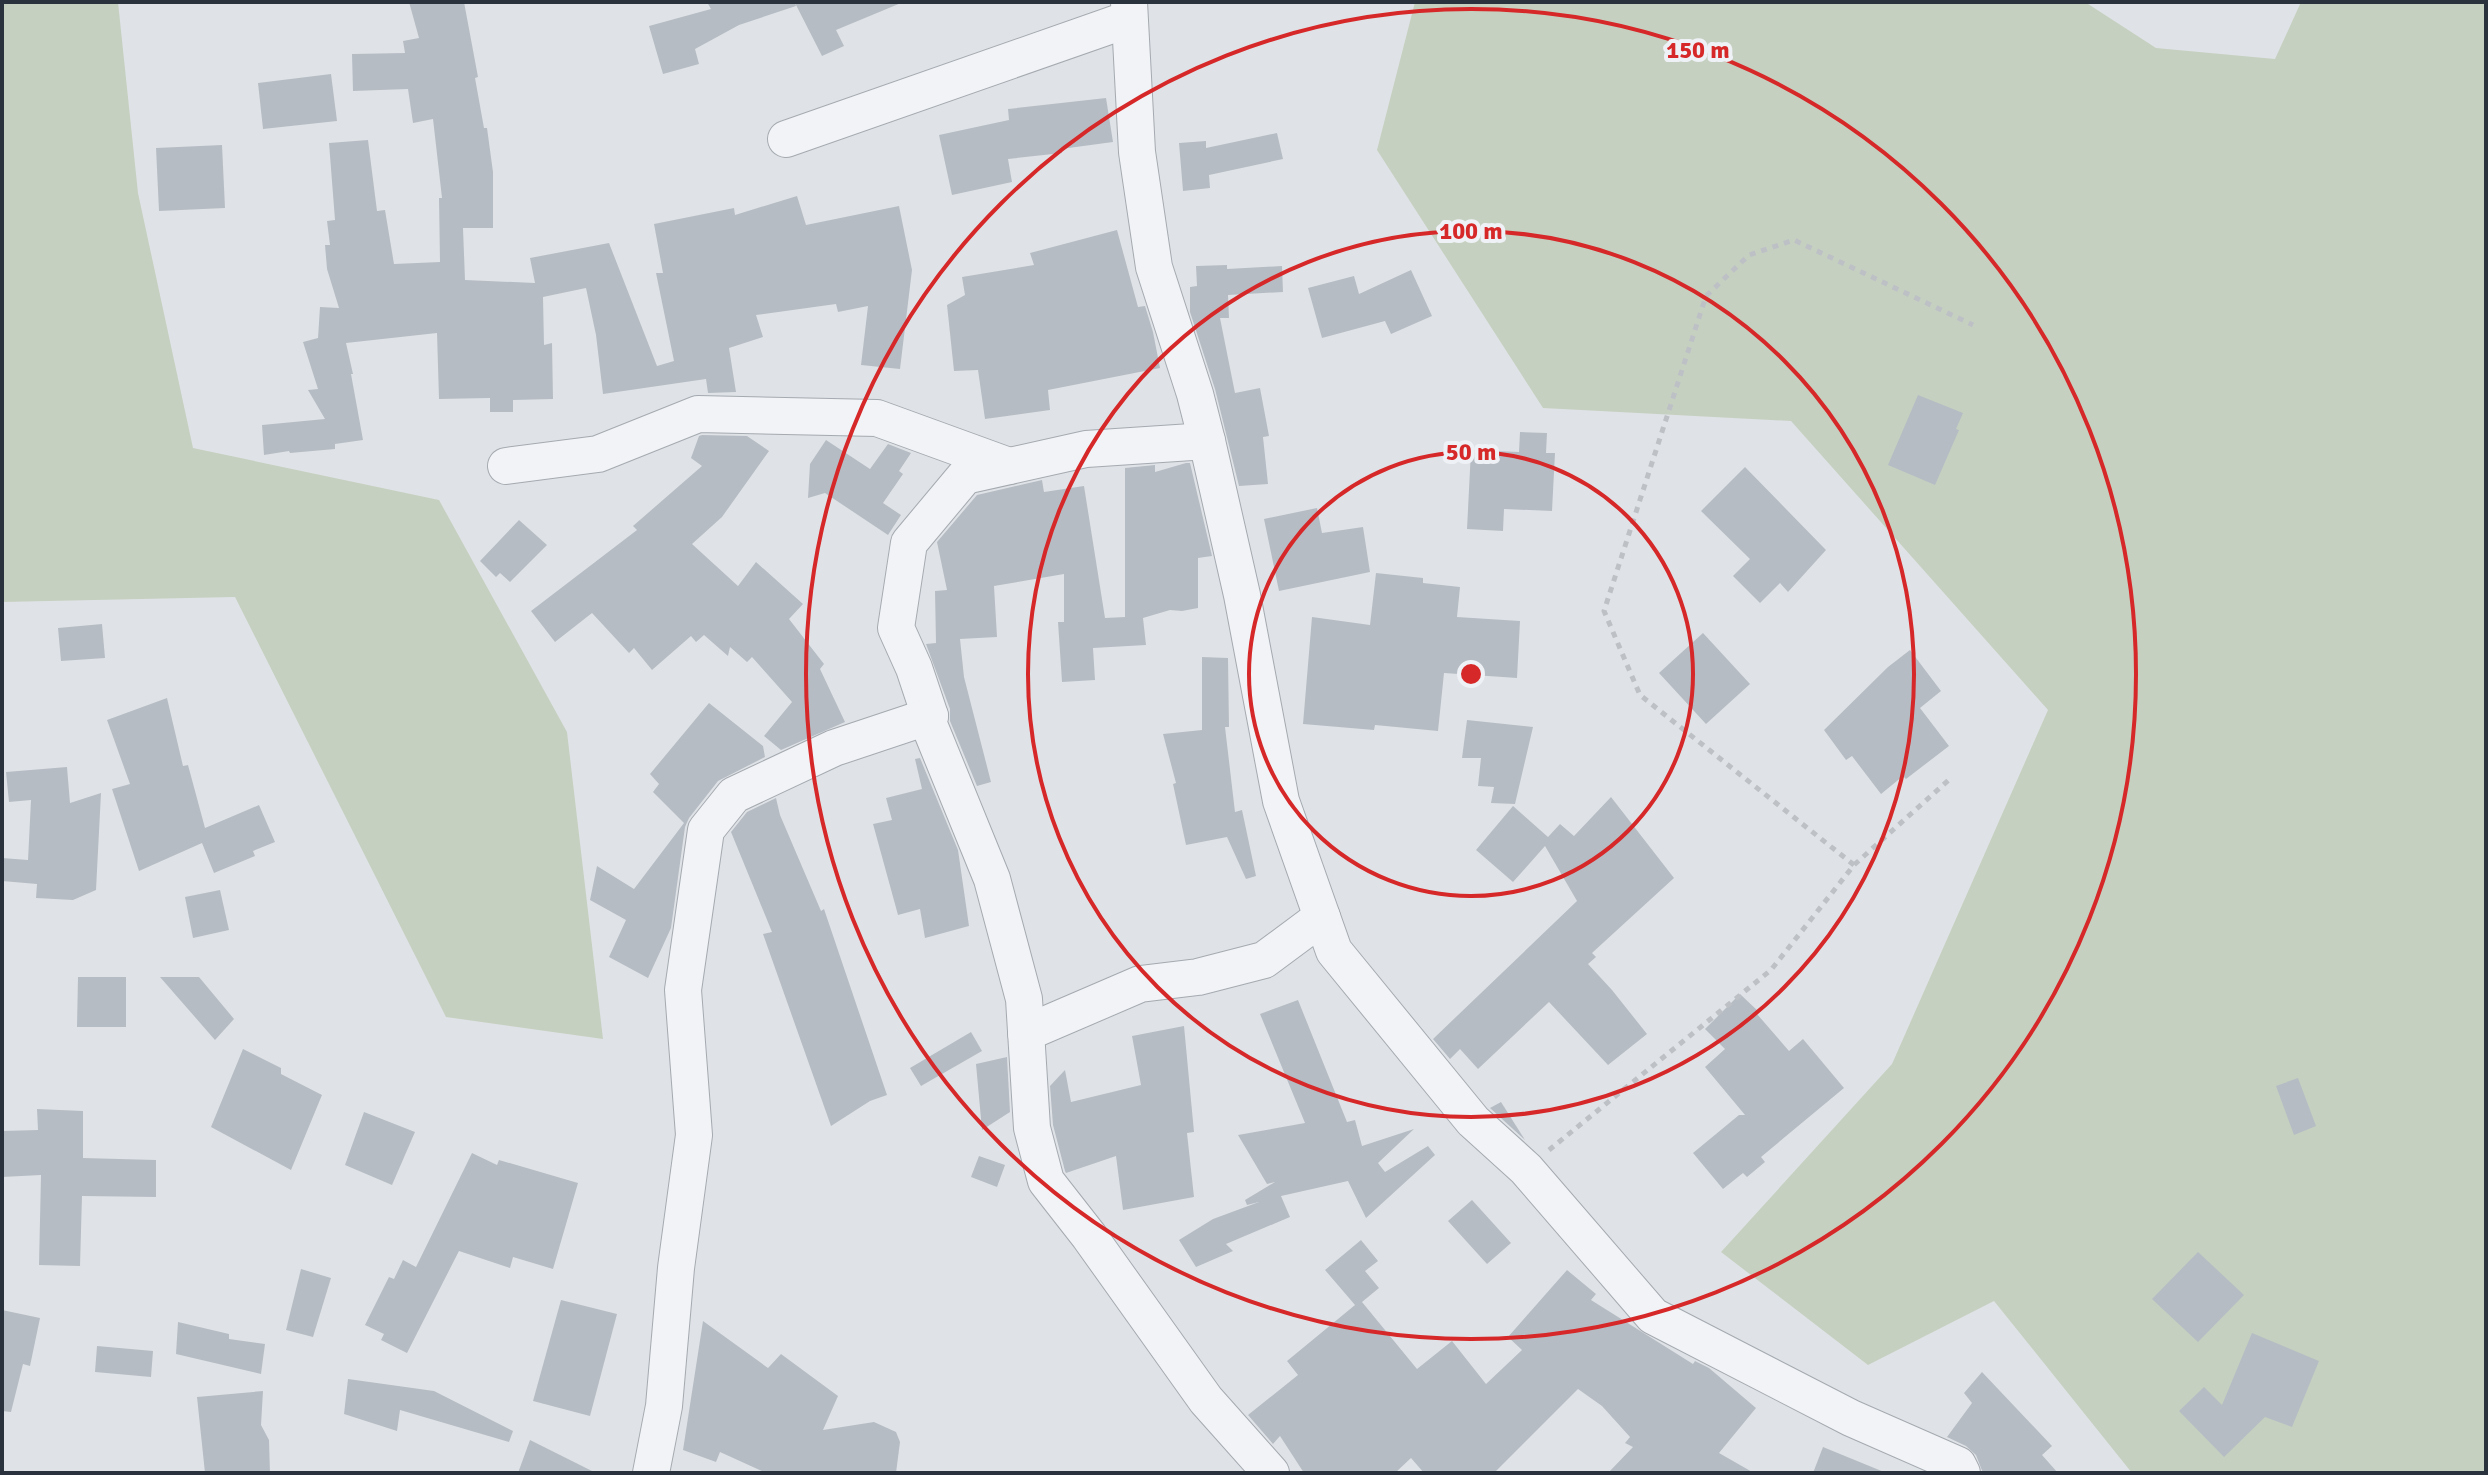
<svg xmlns="http://www.w3.org/2000/svg" width="2488" height="1475" viewBox="0 0 2488 1475" font-family="Signika,sans-serif">
<style>
.green{fill:#c6d0c0}
.building{fill:#b6bcc4}
.lines{fill:none;stroke-linecap:round;stroke-linejoin:round}
.minor-casing{stroke:#a5aab1;stroke-width:38}
.path{stroke:#bdc1c6;stroke-width:5;stroke-dasharray:6 6;stroke-linecap:butt}
.minor{stroke:#f1f3f6;stroke-width:36}
.ring{fill:none;stroke:#d62828;stroke-width:4}
.centre{fill:#d62828;stroke:#eef1f5;stroke-width:4}
.ring-label{font-size:24px;text-anchor:middle;font-weight:bold;fill:#d62828;stroke:#eef1f5;stroke-width:8;stroke-linejoin:round;paint-order:stroke}
</style>
<rect width="100%" height="100%" fill="#dfe3e7"/>
<!-- green -->
<g class="green">
<path d="M2,2H118L138,193L193,448L439,500L567,732L603,1039L446,1017L235,597L2,602Z"/>
<path d="M1415,2H2085L2156,48L2275,59L2301,2H2486V1473H2132L1994,1301L1868,1365L1721,1252L1892,1064L2048,710L1791,421L1543,408L1377,150Z"/>
</g>
<!-- building -->
<g class="building">
<path d="M409,2H464L478,77L475,78L484,128H487L493,172V228H463L465,280L535,283L530,258L609,243L657,366L674,361L656,273H663L654,224L734,208L735,215L797,196L806,225L899,206L912,270L900,369L861,365L868,306L838,312L836,304L756,315L763,337L729,348L736,392L708,393L706,379L603,394L596,335L586,288L543,297L544,345L552,343L553,399L513,400V412H490V398L439,399L437,333L346,343L353,374H351L363,440L335,444V449L290,453L289,451L264,455L262,425L325,419L308,390L318,389L303,342L318,338L320,307L339,308L327,269L325,245H330L327,221L335,220L329,143L368,140L377,211L385,210L394,264L440,262L439,198H442L433,119L413,123L408,89L353,91L352,54L405,53L403,41L419,38Z"/>
<path d="M707,2H901V3L836,30L844,46L822,56L795,3L796,6L739,25L695,49L699,64L663,74L649,26L711,9Z"/>
<path d="M331,74L337,121L263,129L258,83Z"/>
<path d="M1106,98L1113,142L1061,149L1062,153L1008,159L1012,182L952,195L939,135L1009,120L1008,109Z"/>
<path d="M1277,133L1283,159L1209,175L1210,188L1183,191L1179,143L1206,141V148Z"/>
<path d="M222,145L225,208L159,211L156,148Z"/>
<path d="M1117,230L1138,307L1145,306L1153,332L1160,368L1048,390L1050,410L985,419L978,370L954,371L947,305L965,295L962,277L1034,265L1030,253Z"/>
<path d="M1227,265V269L1282,266L1283,292L1228,295L1229,318H1220L1235,393L1260,388L1269,436L1263,437L1268,484L1239,486L1215,389L1190,312V287L1197,286L1196,266Z"/>
<path d="M1411,270L1432,316L1391,334L1385,321L1322,338L1308,288L1354,276L1359,294Z"/>
<path d="M1918,395L1963,413L1956,429L1959,430L1935,485L1888,465Z"/>
<path d="M1520,432L1547,433L1546,453H1555L1552,511L1504,509L1503,531L1467,529L1471,450L1519,452Z"/>
<path d="M702,435L747,436L769,451L722,517L692,544L738,586L756,562L803,604L789,619L824,664L820,669L845,722L781,750L764,736L792,702L752,657L747,662L730,647L728,656L704,635L696,642L691,636L652,670L634,648L629,653L592,613L555,642L531,611L637,530L633,526L702,466L691,458L699,436Z"/>
<path d="M826,440L870,469L888,444L911,453L899,471L903,474L883,503L901,515L888,535L825,493L808,498L810,464Z"/>
<path d="M1186,463H1190L1212,556L1198,558V608L1182,611L1170,610L1143,618L1146,645L1093,648L1095,680L1062,682L1058,622H1064V574L994,586L997,637L960,639L964,677L991,782L977,786L950,721V709L926,644L936,643L935,591L947,590L937,542L977,495L1042,480L1044,492L1084,486L1105,618L1125,617V468L1155,465V472Z"/>
<path d="M1745,467L1826,550L1788,592L1780,583L1760,603L1733,576L1750,559L1701,511Z"/>
<path d="M1317,508L1322,533L1363,527L1370,572L1279,591L1264,519Z"/>
<path d="M519,520L547,545L510,582L500,573L496,577L480,561Z"/>
<path d="M1376,573L1423,578V583L1460,587L1457,617L1520,621L1517,678L1444,673L1438,731L1375,725L1374,730L1303,724L1312,617L1370,625Z"/>
<path d="M102,624L105,658L61,661L58,628Z"/>
<path d="M1703,633L1750,684L1706,724L1659,673Z"/>
<path d="M1910,650L1941,691L1920,708L1949,746L1906,779L1903,776L1881,794L1852,756L1846,760L1824,730L1888,667Z"/>
<path d="M1202,657L1228,658L1229,727H1225L1235,812L1242,810L1256,876L1246,879L1227,837L1186,845L1173,784L1176,783L1163,734L1202,730Z"/>
<path d="M167,698L183,766L188,765L205,828L259,805L275,842L253,851L255,856L214,873L202,843L139,871L112,789L130,784L107,720Z"/>
<path d="M709,703L763,746L765,757L718,781L689,818L685,827L671,928L648,978L609,957L626,920L590,900L597,866L634,889L684,823L653,792L659,784L650,774Z"/>
<path d="M1467,720L1533,727L1515,804L1491,803L1494,787L1478,786L1481,758H1462Z"/>
<path d="M920,758L958,850L969,926L925,938L920,909L898,915L873,824L892,820L886,798L922,789L915,759Z"/>
<path d="M67,767L70,803L101,793L96,890L73,900L36,898L37,884L2,881V858L28,860L31,800L9,802L6,772Z"/>
<path d="M1611,797L1674,878L1592,953L1596,957L1588,964L1612,990L1647,1034L1608,1065L1549,1002L1478,1069L1460,1049L1450,1059L1433,1039L1577,901L1545,846L1513,882L1476,850L1513,806L1548,837L1560,824L1574,836Z"/>
<path d="M776,798L780,815L821,911L824,909L887,1095L870,1101L831,1126L763,934L772,932L731,832L747,812Z"/>
<path d="M220,890L229,930L193,938L185,897Z"/>
<path d="M78,977H126V1027H77Z"/>
<path d="M160,977H199L234,1019L215,1040Z"/>
<path d="M1740,994L1759,1012L1757,1014L1789,1051L1803,1039L1844,1088L1761,1157L1765,1162L1747,1177L1743,1173L1723,1189L1693,1153L1739,1115H1745L1705,1067L1725,1049L1705,1029Z"/>
<path d="M1298,1000L1347,1122L1355,1120L1362,1146L1414,1129L1378,1163L1385,1172L1428,1146L1435,1155L1366,1218L1348,1181L1281,1196L1290,1217L1226,1244L1233,1251L1196,1267L1179,1240L1213,1219L1259,1202L1247,1205L1245,1200L1275,1182L1267,1184L1238,1135L1305,1123L1260,1014Z"/>
<path d="M1184,1026L1194,1132L1187,1133L1194,1197L1123,1210L1116,1156L1066,1173L1065,1171L1053,1125L1050,1086L1065,1070L1071,1102L1141,1085L1132,1036Z"/>
<path d="M971,1032L982,1051L921,1086L910,1068Z"/>
<path d="M243,1049L281,1068V1074L322,1095L291,1170L211,1127Z"/>
<path d="M1007,1057L1010,1112L982,1130L976,1064Z"/>
<path d="M2298,1078L2316,1126L2294,1135L2276,1086Z"/>
<path d="M1501,1102L1525,1140L1490,1108Z"/>
<path d="M37,1109L83,1111V1158L156,1160V1197L82,1196L80,1266L39,1265L41,1175L2,1177V1131L38,1130Z"/>
<path d="M364,1112L415,1132L392,1185L345,1165Z"/>
<path d="M472,1153L497,1165L499,1160L578,1183L553,1269L513,1257L510,1268L459,1251L407,1353L381,1340L384,1334L365,1325L389,1277L394,1279L403,1260L416,1267Z"/>
<path d="M979,1156L1005,1165L997,1187L971,1177Z"/>
<path d="M1472,1200L1511,1243L1487,1264L1448,1221Z"/>
<path d="M1361,1240L1378,1261L1365,1271L1379,1288L1362,1302L1417,1369L1452,1341L1486,1384L1522,1350L1508,1337L1567,1270L1596,1294L1591,1300L1693,1364L1695,1361L1709,1368L1756,1408L1719,1453L1754,1473H1608L1633,1447L1625,1443L1630,1437L1602,1406L1578,1389L1494,1473H1424L1411,1458L1395,1473H1304L1280,1436L1273,1444L1248,1415L1298,1375L1287,1361L1355,1305L1325,1270Z"/>
<path d="M2198,1252L2244,1295L2198,1342L2152,1299Z"/>
<path d="M301,1269L331,1278L313,1337L286,1330Z"/>
<path d="M561,1300L617,1314L590,1416L533,1401Z"/>
<path d="M2,1310L40,1318L30,1366L23,1364L11,1412L2,1411Z"/>
<path d="M703,1321L768,1368L781,1354L838,1396L823,1430L874,1422L896,1432L900,1442L896,1473H766L720,1452L716,1462L683,1450Z"/>
<path d="M178,1322L229,1334V1339L265,1344L261,1374L176,1354Z"/>
<path d="M2252,1333L2319,1361L2292,1427L2265,1417L2224,1457L2179,1411L2204,1387L2222,1405Z"/>
<path d="M97,1346L153,1351L151,1377L95,1372Z"/>
<path d="M1982,1372L2052,1446L2042,1455L2058,1473H1983L1976,1455L1966,1446L1947,1437L1972,1403L1964,1393Z"/>
<path d="M348,1379L434,1391L513,1431L509,1442L400,1410L397,1431L344,1414Z"/>
<path d="M263,1391L261,1425L269,1440L270,1473H205L197,1397Z"/>
<path d="M530,1440L596,1473H518Z"/>
<path d="M1823,1447L1884,1472V1473H1813Z"/>
</g>
<g class="lines">
<!-- minor casing -->
<g class="minor-casing">
<g id="minor">
<path d="M1129,2L1137,152L1154,267L1195,394L1207,441L1242,595L1281,801L1334,951L1473,1121L1526,1169L1653,1316L1851,1418L1958,1465L1962,1473"/>
<path d="M786,139L1129,19"/>
<path d="M1207,441L1086,449L965,476L909,543L896,628L914,668L930,716L928,722L992,879L1024,999L1032,1128L1046,1181L1089,1236L1206,1400L1271,1473"/>
<path d="M506,466L598,454L698,414L877,418L1009,466"/>
<path d="M1026,1033L1140,984L1198,977L1264,960L1322,917"/>
<path d="M651,1473L664,1406L676,1268L694,1135L683,990L706,830L734,795L834,748L930,716"/>
</g>
</g>
<!-- path -->
<g class="path">
<path d="M1854,865L1640,695L1604,611L1706,296L1749,255L1794,240L1973,325"/>
<path d="M1549,1150L1771,970L1854,865L1952,777"/>
</g>
<!-- minor -->
<use href="#minor" class="minor"/>
</g>
<!-- distance rings -->
<g class="ring">
<circle cx="1471" cy="674" r="222"/>
<circle cx="1471" cy="674" r="443"/>
<circle cx="1471" cy="674" r="665"/>
</g>
<circle cx="1471" cy="674" r="12" class="centre"/>
<g class="ring-label">
<text x="1698" y="58">150 m</text>
<text x="1471" y="239">100 m</text>
<text x="1471" y="460">50 m</text>
</g>
<!-- border -->
<rect width="2488" height="1475" fill="none" stroke="#29323d" stroke-width="8"/>
</svg>
